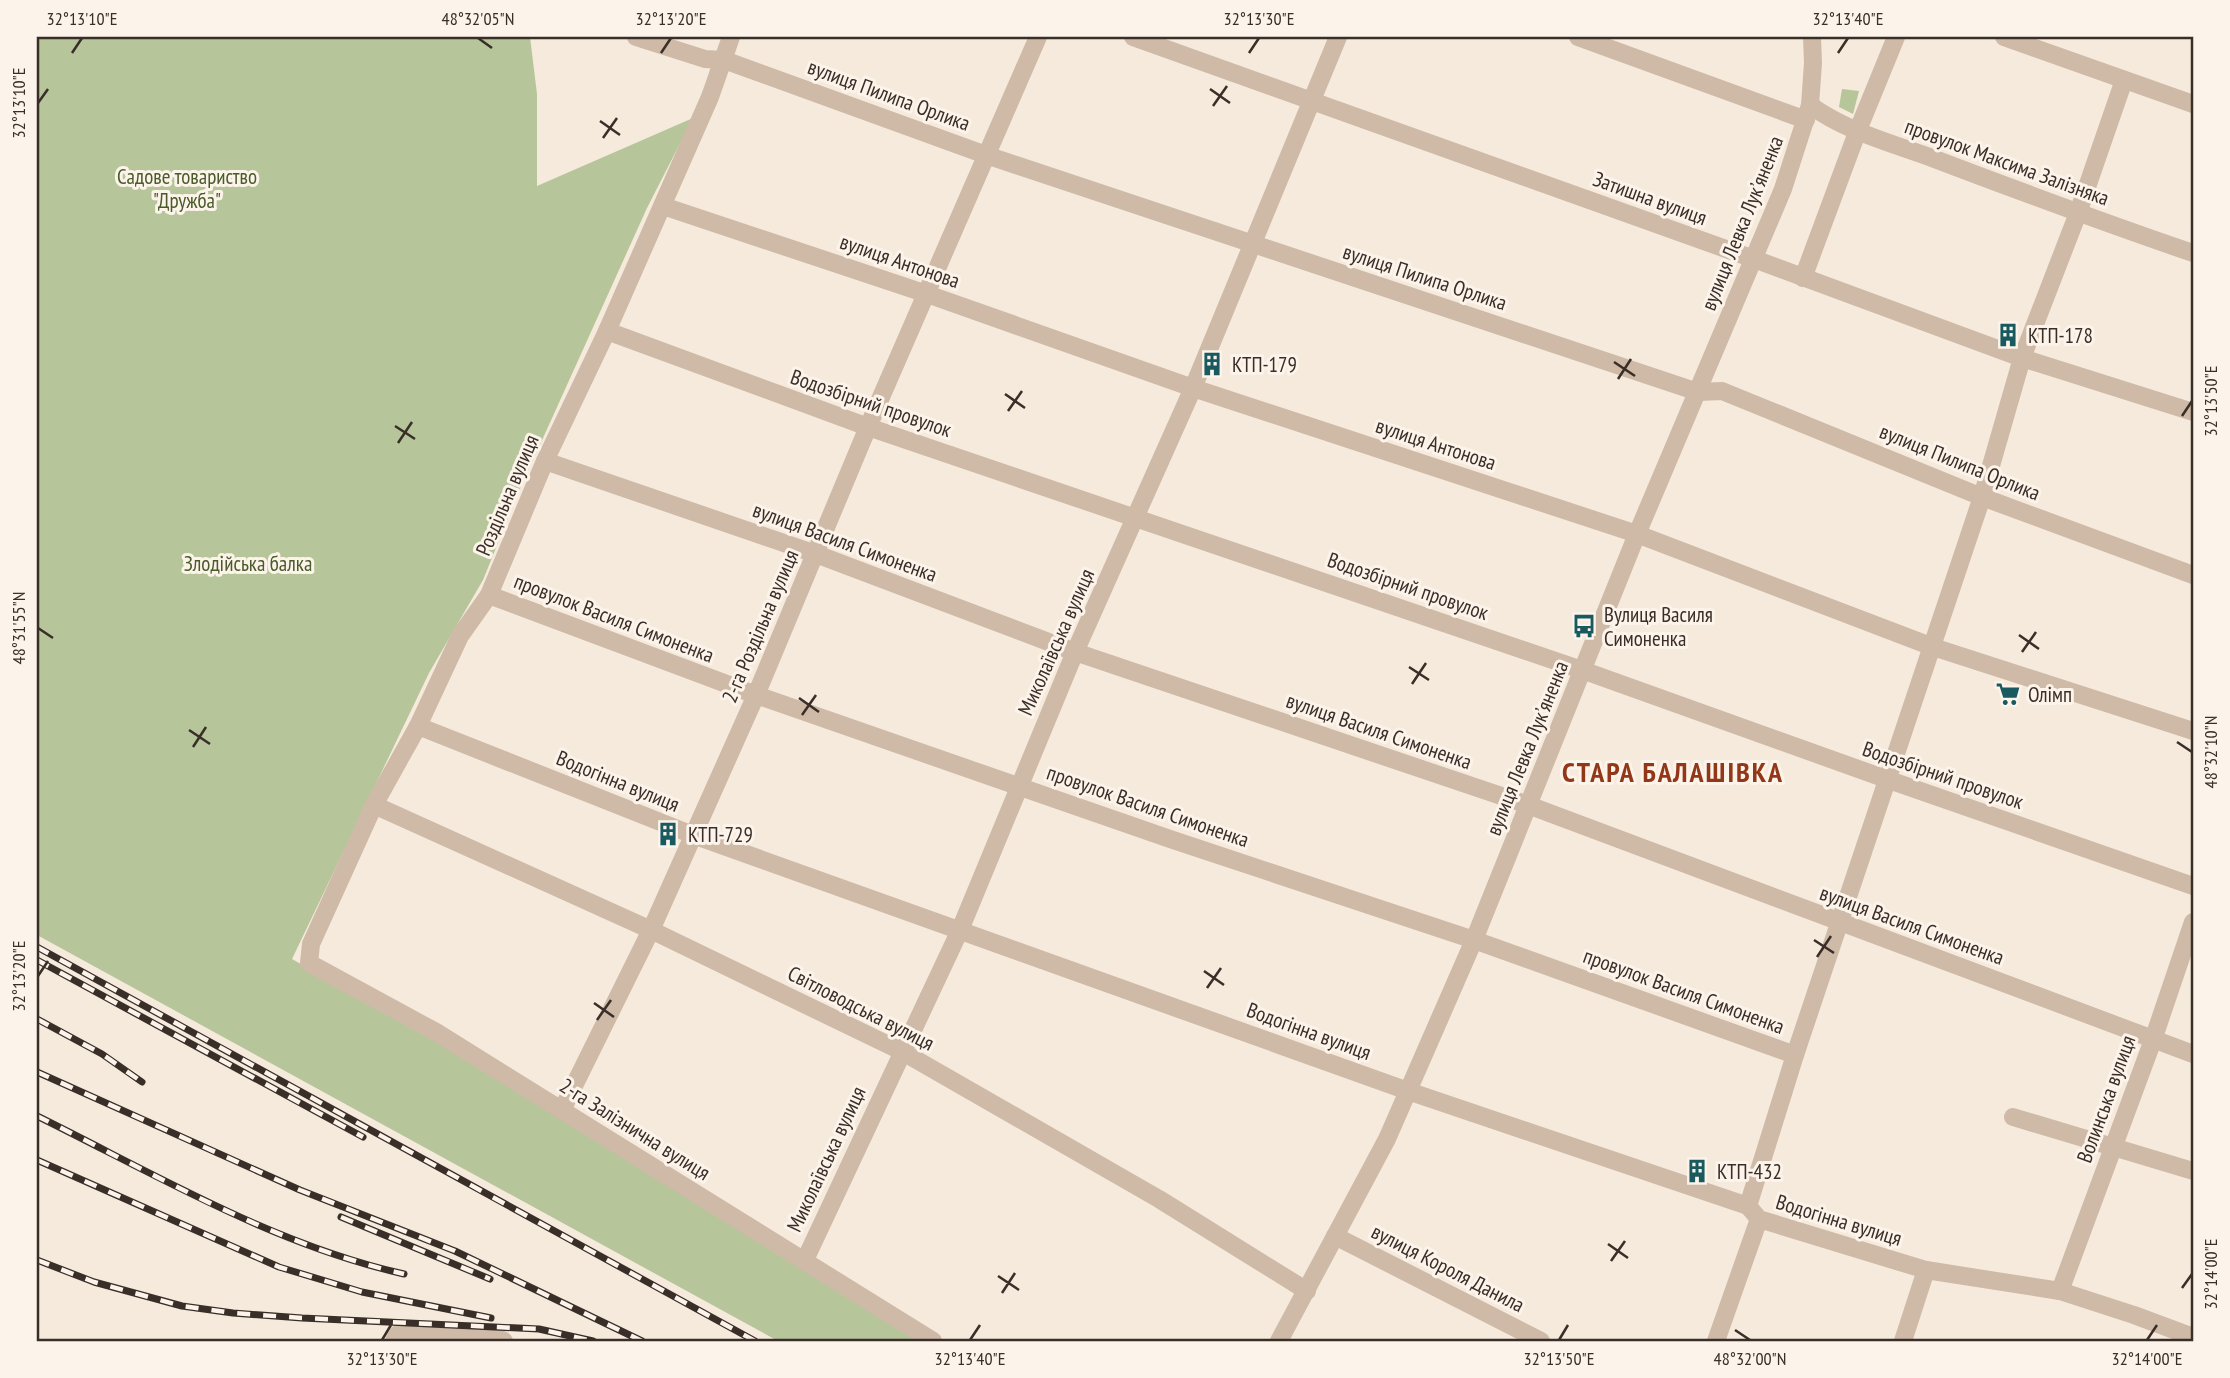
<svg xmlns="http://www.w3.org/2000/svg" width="2230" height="1378" viewBox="0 0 2230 1378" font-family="'PT Sans Narrow',sans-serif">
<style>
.green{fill:#b6c69a}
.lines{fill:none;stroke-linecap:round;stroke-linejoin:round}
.minor{stroke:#cebaa7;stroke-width:18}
.rail-casing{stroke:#3a2e28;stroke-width:7}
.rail{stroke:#fcf4ea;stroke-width:4.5;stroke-dasharray:13;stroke-linecap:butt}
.ticks{fill:none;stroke:#3a2e28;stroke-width:2.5}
.labels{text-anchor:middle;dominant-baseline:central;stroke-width:6;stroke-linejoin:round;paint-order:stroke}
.street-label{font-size:21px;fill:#3a2e28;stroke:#fcf4ea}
.park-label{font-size:21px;fill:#485b29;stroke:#fcf4ea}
.poi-label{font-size:21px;fill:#3a2e28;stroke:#fcf4ea;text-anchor:start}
.district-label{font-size:28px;font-weight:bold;letter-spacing:2px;fill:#923818;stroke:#fcf4ea}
.neatline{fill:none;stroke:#3a2e28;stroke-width:2.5}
.ticks-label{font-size:18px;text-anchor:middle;fill:#3a2e28}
</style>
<rect width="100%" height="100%" fill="#f5eadc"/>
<!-- green -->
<g class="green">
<path d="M37,37H530L537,94V186L693,118L647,208L520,489L483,580L429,673L292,959L419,1031L918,1341H778L37,935Z"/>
<path d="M1842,89L1859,91L1853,114L1839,107Z"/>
</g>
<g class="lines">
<!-- minor -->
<g class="minor">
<path d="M636,37L705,59L724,60L986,155L1698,392L1722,391L1982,497L2193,575"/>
<path d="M731,37L710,97L607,331L545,461L489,595L460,636L418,726L374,805L311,944L309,963L436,1032L933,1341"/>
<path d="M1133,37L1754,259L2022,358L2193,412"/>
<path d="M1578,37L1806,120"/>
<path d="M2004,37L2193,104"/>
<path d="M1810,105C1845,131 1891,143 1932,158C2019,191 2105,223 2193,253"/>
<path d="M663,206L927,294L1193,388L1637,534L1933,647L2193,731"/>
<path d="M1803,278L1858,130L1896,37"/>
<path d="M607,331L868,427L1582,670L1889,780L2193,886"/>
<path d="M545,461L816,554L1075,652L1528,805L2193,1054"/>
<path d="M489,595L756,695L1173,840L1474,940L1795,1055"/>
<path d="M418,726L693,835L1408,1091L1748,1206L1759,1219L1926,1270L2060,1291L2134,1315L2193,1337"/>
<path d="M374,805L651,930L901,1051L1159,1199L1307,1291"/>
<path d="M562,1110L651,930L756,695L868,427L1038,37"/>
<path d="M2013,1117L2193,1171"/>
<path d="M1748,1206L1795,1055L1982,497L2022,358L2078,213L2124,80"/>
<path d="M1335,1236L1541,1341"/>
<path d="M805,1260L960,930L1075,652L1193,388L1338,37"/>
<path d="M2060,1291L2153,1040L2193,922"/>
<path d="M394,1341L398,1334L494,1336L504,1341"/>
<path d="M1279,1341L1387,1139L1408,1091L1474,940L1637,534L1783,189L1810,105L1813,63L1812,37"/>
<path d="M1716,1341L1759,1219"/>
<path d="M1903,1341L1926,1270"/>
</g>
<!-- rail casing -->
<g class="rail-casing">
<g id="rail">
<path d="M37,947L755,1341"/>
<path d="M37,960L363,1137"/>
<path d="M37,1019L102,1054L142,1082"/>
<path d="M37,1072L300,1190L455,1251L642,1341"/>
<path d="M37,1116C157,1175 272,1244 404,1274"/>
<path d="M37,1160L279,1267L362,1292L491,1318"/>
<path d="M341,1217L490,1279"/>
<path d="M37,1260L94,1282L182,1306L233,1313L302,1318L539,1329L593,1341"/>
</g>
</g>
<!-- rail -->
<use href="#rail" class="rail"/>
</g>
<!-- ticks -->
<path class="ticks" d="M478,38L492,48M72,53L82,38M661,53L671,38M1249,53L1259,38M1838,53L1848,38M1210,89L1230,103M38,103L48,89M1213,106L1227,86M600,121L620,135M603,138L617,118M1614,362L1635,376M1618,379L1631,359M1005,394L1025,408M1008,411L1022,391M2182,416L2192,401M395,426L415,439M398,443L412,422M38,628L53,638M2019,635L2039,649M2022,652L2036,632M1409,667L1429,680M1412,684L1426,663M799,698L819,712M802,715L816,695M189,730L210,744M2177,742L2192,752M193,747L206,727M1814,940L1834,953M1817,957L1831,936M1204,971L1224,985M38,976L48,961M1207,988L1221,968M594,1003L614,1017M597,1020L611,1000M1608,1244L1628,1258M1611,1261L1625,1241M998,1276L1019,1290M2182,1288L2192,1274M1002,1293L1015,1273M1735,1330L1750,1340M382,1340L391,1325M970,1340L980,1325M1559,1340L1568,1325M2147,1340L2157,1325"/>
<!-- icons -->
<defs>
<g id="building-bare" transform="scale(1.89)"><path d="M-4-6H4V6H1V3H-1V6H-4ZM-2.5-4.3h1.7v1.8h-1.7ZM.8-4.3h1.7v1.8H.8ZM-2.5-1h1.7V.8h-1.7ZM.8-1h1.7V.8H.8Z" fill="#195a60" stroke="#fcf4ea" stroke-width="2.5" paint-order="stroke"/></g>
<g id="bus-bare" transform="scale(1.89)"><path d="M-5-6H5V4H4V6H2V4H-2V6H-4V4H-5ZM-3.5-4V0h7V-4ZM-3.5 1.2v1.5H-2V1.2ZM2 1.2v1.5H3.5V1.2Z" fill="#195a60" stroke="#fcf4ea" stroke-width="2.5" paint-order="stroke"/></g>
<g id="supermarket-bare" transform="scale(1.89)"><path d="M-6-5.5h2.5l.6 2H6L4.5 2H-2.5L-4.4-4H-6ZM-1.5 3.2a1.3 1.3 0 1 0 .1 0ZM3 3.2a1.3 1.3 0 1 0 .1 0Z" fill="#195a60" stroke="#fcf4ea" stroke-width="2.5" paint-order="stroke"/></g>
</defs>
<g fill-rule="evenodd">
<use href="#building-bare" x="2008" y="335"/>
<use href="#building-bare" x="1212" y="364"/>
<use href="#bus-bare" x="1584" y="626"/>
<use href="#supermarket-bare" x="2008" y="694"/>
<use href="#building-bare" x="668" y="834"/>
<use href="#building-bare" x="1697" y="1171"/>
</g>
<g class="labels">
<!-- street labels -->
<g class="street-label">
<text transform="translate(889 95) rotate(20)">вулиця Пилипа Орлика</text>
<text transform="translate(2007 162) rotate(20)">провулок Максима Залізняка</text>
<text transform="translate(1650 198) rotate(20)">Затишна вулиця</text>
<text transform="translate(1742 223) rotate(-68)">вулиця Левка Лукʼяненка</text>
<text transform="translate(900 261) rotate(19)">вулиця Антонова</text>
<text transform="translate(1425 277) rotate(18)">вулиця Пилипа Орлика</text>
<text transform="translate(871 403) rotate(19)">Водозбірний провулок</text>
<text transform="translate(1436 444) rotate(18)">вулиця Антонова</text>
<text transform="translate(1960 462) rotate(22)">вулиця Пилипа Орлика</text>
<text transform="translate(507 495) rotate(-67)">Роздільна вулиця</text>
<text transform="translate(845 542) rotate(20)">вулиця Василя Симоненка</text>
<text transform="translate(1408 586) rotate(19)">Водозбірний провулок</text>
<text transform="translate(614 618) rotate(21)">провулок Василя Симоненка</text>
<text transform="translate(760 626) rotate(-67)">2-га Роздільна вулиця</text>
<text transform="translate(1056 642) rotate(-66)">Миколаївська вулиця</text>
<text transform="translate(1379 731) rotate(19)">вулиця Василя Симоненка</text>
<text transform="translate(1527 748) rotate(-68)">вулиця Левка Лукʼяненка</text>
<text transform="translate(1943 775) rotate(19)">Водозбірний провулок</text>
<text transform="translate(618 781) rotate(22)">Водогінна вулиця</text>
<text transform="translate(1148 806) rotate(19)">провулок Василя Симоненка</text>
<text transform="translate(1912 925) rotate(20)">вулиця Василя Симоненка</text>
<text transform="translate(1684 991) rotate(20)">провулок Василя Симоненка</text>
<text transform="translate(861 1008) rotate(27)">Світловодська вулиця</text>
<text transform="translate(1309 1031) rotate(20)">Водогінна вулиця</text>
<text transform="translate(2106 1099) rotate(-70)">Волинська вулиця</text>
<text transform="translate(635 1129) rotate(32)">2-га Залізнична вулиця</text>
<text transform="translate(826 1159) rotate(-65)">Миколаївська вулиця</text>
<text transform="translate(1839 1220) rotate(17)">Водогінна вулиця</text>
<text transform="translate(1448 1268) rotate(27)">вулиця Короля Данила</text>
</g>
<!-- park labels -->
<g class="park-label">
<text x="187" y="176">Садове товариство<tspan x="187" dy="24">"Дружба"</tspan></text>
<text x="248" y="563">Злодійська балка</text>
</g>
<!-- poi labels -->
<g class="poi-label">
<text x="2028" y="335">КТП-178</text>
<text x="1232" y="364">КТП-179</text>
<text x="1604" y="614">Вулиця Василя<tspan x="1604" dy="24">Симоненка</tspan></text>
<text x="2028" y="694">Олімп</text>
<text x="688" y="834">КТП-729</text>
<text x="1717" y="1171">КТП-432</text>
</g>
<!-- district labels -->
<g class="district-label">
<text x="1673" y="771">СТАРА БАЛАШІВКА</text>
</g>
</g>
<!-- border -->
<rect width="2230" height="1378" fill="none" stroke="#fcf4ea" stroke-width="77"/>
<rect x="38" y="38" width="2154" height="1302" class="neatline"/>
<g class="ticks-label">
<text x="82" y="25">32°13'10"E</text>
<text x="478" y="25">48°32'05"N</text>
<text x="671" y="25">32°13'20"E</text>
<text x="1259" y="25">32°13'30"E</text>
<text x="1848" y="25">32°13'40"E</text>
<text transform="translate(19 103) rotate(-90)" y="6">32°13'10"E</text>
<text transform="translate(2211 401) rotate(-90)" y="6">32°13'50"E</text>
<text transform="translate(19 628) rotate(-90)" y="6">48°31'55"N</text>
<text transform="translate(2211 752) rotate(-90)" y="6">48°32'10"N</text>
<text transform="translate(19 976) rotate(-90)" y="6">32°13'20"E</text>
<text transform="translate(2211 1274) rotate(-90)" y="6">32°14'00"E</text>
<text x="382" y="1365">32°13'30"E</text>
<text x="970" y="1365">32°13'40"E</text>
<text x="1559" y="1365">32°13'50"E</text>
<text x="1750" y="1365">48°32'00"N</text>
<text x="2147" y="1365">32°14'00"E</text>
</g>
</svg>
